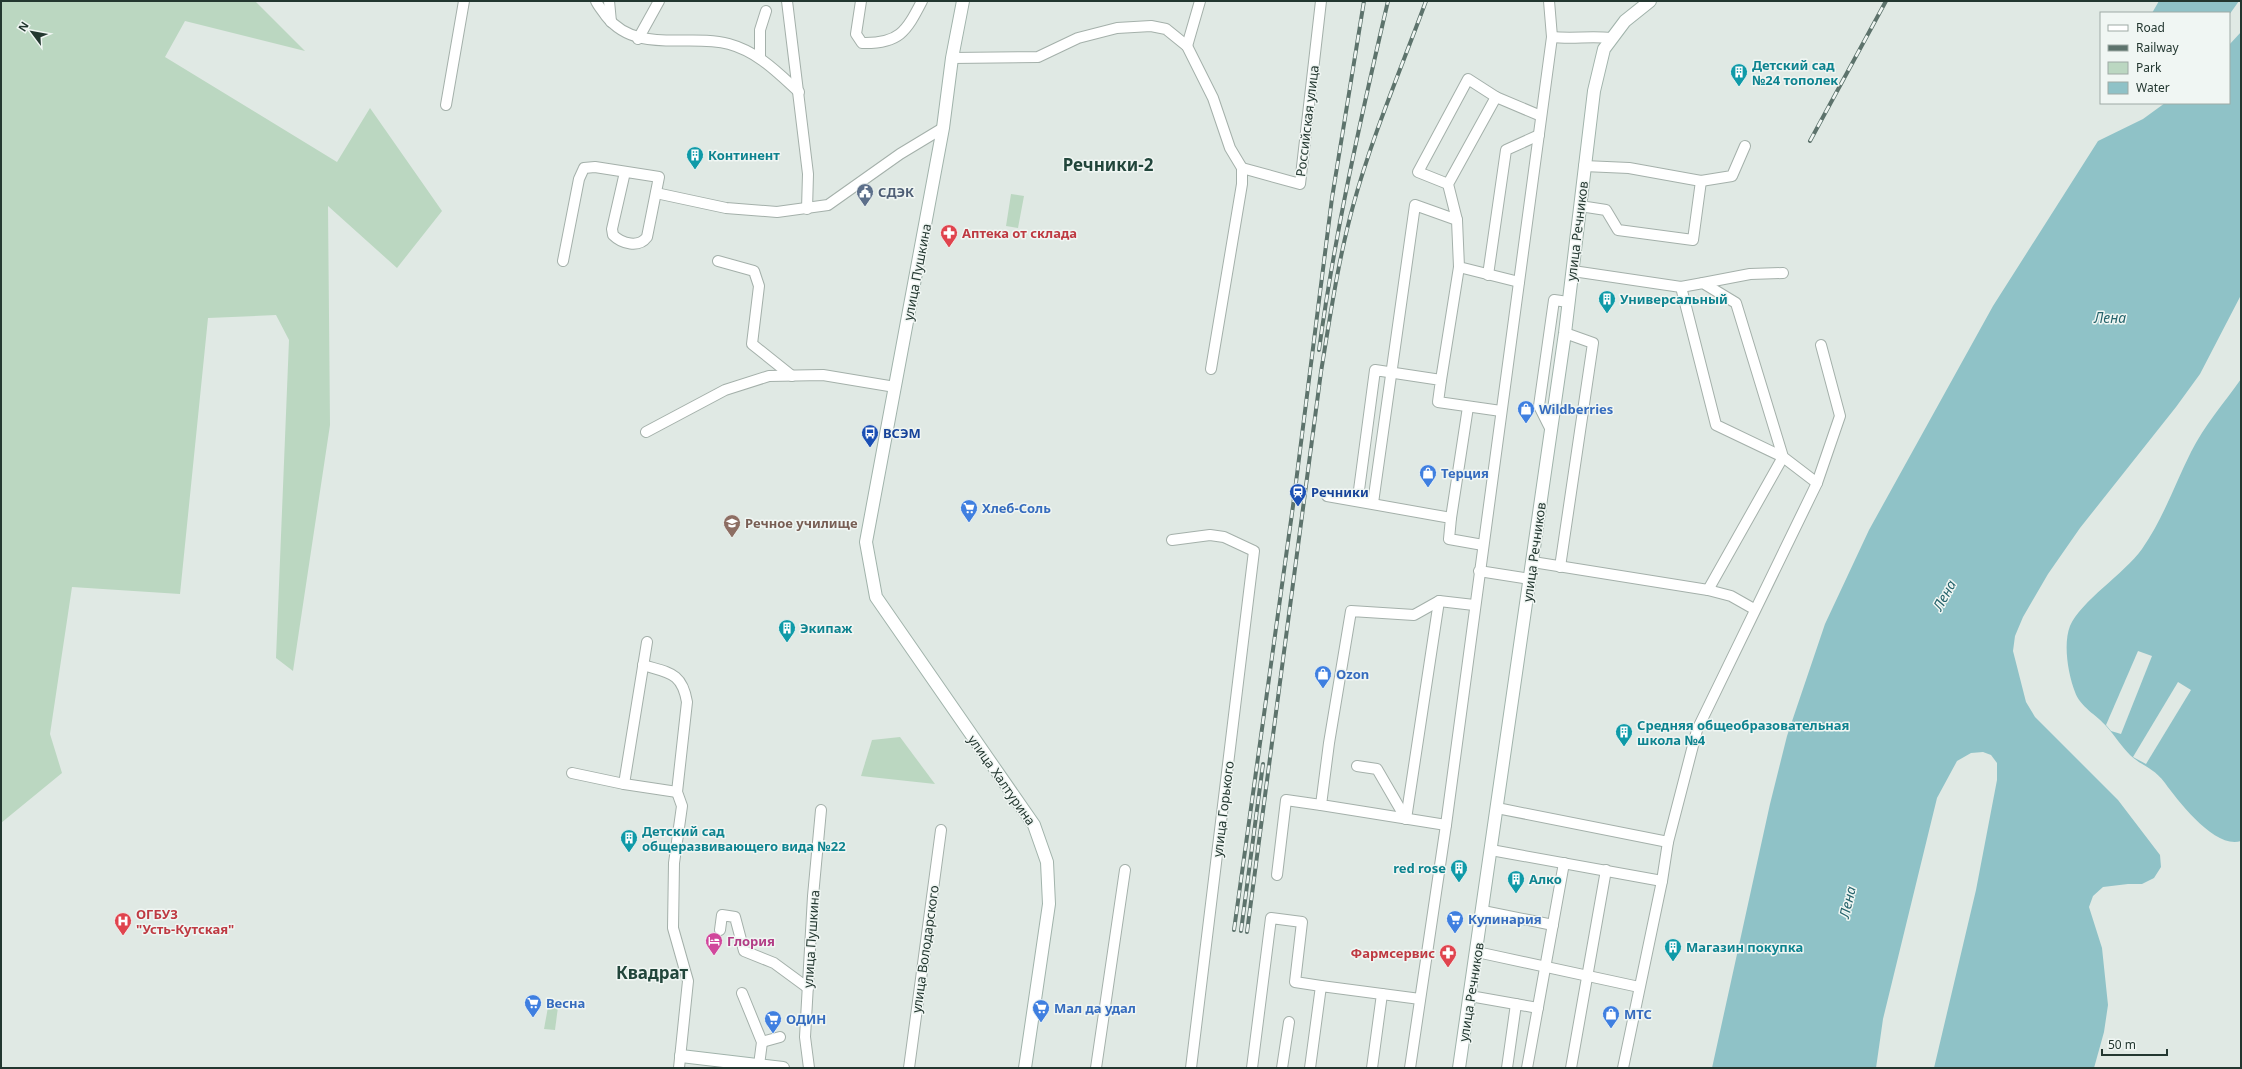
<svg xmlns="http://www.w3.org/2000/svg" width="2242" height="1069" viewBox="0 0 2242 1069" font-family="'Noto Sans',sans-serif">
<style>
.green{fill:#bbd7c1}
.water{fill:#8fc2c7}
.pier{fill:#e0e9e4}
.lines{fill:none;stroke-linecap:round;stroke-linejoin:round}
.street-casing{stroke:#a4b0aa;stroke-width:12}
.secondary-casing{stroke:#a1b3ab;stroke-width:14}
.street{stroke:#fff;stroke-width:10}
.secondary{stroke:#fff;stroke-width:12}
.rail-casing{stroke:#5d736c;stroke-width:4}
.rail{stroke:#f0f6f3;stroke-width:2.5;stroke-dasharray:8;stroke-linecap:butt}
.labels{text-anchor:middle;dominant-baseline:central;stroke-width:3;stroke-linejoin:round;paint-order:stroke}
.culture-label{font-size:13px;font-weight:bold;fill:#0d838f;stroke:#f0f6f3;text-anchor:start}
.street-label{font-size:13px;fill:#233730;stroke:#f0f6f3}
.service-label{font-size:13px;font-weight:bold;fill:#4e5e75;stroke:#f0f6f3;text-anchor:start}
.health-label{font-size:13px;font-weight:bold;fill:#be3a42;stroke:#f0f6f3;text-anchor:start}
.shop-label{font-size:13px;font-weight:bold;fill:#366cbe;stroke:#f0f6f3;text-anchor:start}
.transit-label{font-size:13px;font-weight:bold;fill:#164399;stroke:#f0f6f3;text-anchor:start}
.education-label{font-size:13px;font-weight:bold;fill:#785e54;stroke:#f0f6f3;text-anchor:start}
.hotel-label{font-size:13px;font-weight:bold;fill:#b23c85;stroke:#f0f6f3;text-anchor:start}
.water-label{font-size:14px;font-style:italic;fill:#25636b;stroke:#f0f6f3}
.district-label{font-size:17px;font-weight:bold;fill:#22463b;stroke:#f0f6f3}
</style>
<rect width="100%" height="100%" fill="#e0e9e4"/>
<!-- green -->
<g class="green">
<path d="M1,1H255L305,51L185,21L165,57L337,162L370,108L442,211L397,268L328,206L330,425L293,671L276,658L289,340L276,315L208,318L180,594L72,587L50,734L62,773L1,823Z"/>
<path d="M1011,194L1024,196L1018,228L1006,226Z"/>
<path d="M900,737L935,784L861,776L872,740Z"/>
<path d="M548,1007H558L555,1030L544,1029Z"/>
</g>
<!-- water -->
<g class="water">
<path d="M2159,1H2239L2229,15V13H2152Z"/>
<path d="M2241,32V295L2200,374L2176,407L2080,528L2048,574L2023,617L2015,636L2013,651L2026,702L2035,717L2118,800L2160,855L2161,867L2154,878L2142,884H2128L2103,887L2093,896L2089,907L2102,948L2108,1005L2104,1032L2094,1068H1934L1976,890L1997,780V763L1991,755L1983,752L1971,753L1957,761L1937,798L1883,1019L1876,1068H1712L1770,804L1787,736L1825,624L1869,530L1993,306L2098,141L2143,119L2165,103H2229V45Z"/>
<path d="M2241,379V841C2216,850 2178,801 2165,783C2153,767 2143,767 2130,755C2122,747 2115,736 2107,727C2097,715 2080,707 2075,692C2068,674 2063,644 2070,626C2081,601 2124,574 2142,549C2163,519 2175,484 2191,452C2204,426 2224,403 2241,379Z"/>
</g>
<!-- pier -->
<g class="pier">
<path d="M2138,651L2152,656L2121,734L2111,731L2106,725Z"/>
<path d="M2178,682L2191,690L2146,764L2133,757Z"/>
</g>
<g class="lines">
<!-- street casing -->
<g class="street-casing">
<g id="street">
<path d="M596,1C598,6 603,11 606,16C637,55 688,33 729,44C758,52 777,72 799,92"/>
<path d="M609,1L611,22"/>
<path d="M787,1L808,174L807,209"/>
<path d="M861,1L856,34L862,43C899,44 906,32 922,1"/>
<path d="M1552,37C1572,39 1591,36 1611,38"/>
<path d="M638,39L659,1"/>
<path d="M1187,46L1200,1"/>
<path d="M760,58V30L766,11"/>
<path d="M952,58L1038,57L1078,38L1117,28L1151,26L1166,29L1187,46L1213,98L1230,148L1242,168V184L1211,369"/>
<path d="M446,105L464,1"/>
<path d="M1242,168L1300,184L1321,1"/>
<path d="M1701,181L1732,176L1745,146"/>
<path d="M1448,184L1418,172L1468,79L1496,97"/>
<path d="M656,193L726,208L777,212L828,205L900,154L943,128"/>
<path d="M1580,206L1606,210L1618,230L1693,240L1701,181L1629,168L1584,166"/>
<path d="M1457,220L1448,184L1496,97L1541,116"/>
<path d="M563,261L579,179L584,168L595,167L659,177L647,237C639,248 622,244 613,235L612,229L625,172"/>
<path d="M718,261L754,271L759,286L752,344L792,376"/>
<path d="M1573,271L1681,287L1703,283L1736,303L1783,457L1817,483"/>
<path d="M1488,275L1506,150L1539,135"/>
<path d="M1703,283L1750,274L1783,273"/>
<path d="M1681,287L1716,425L1783,457L1708,590"/>
<path d="M1441,380L1459,267"/>
<path d="M1551,430L1539,406L1554,300L1568,302"/>
<path d="M646,432L725,390L769,376L823,375L895,387"/>
<path d="M1327,496L1451,518L1449,539L1483,545"/>
<path d="M1360,501L1359,490L1375,370L1441,380L1438,402L1501,411"/>
<path d="M1373,503L1415,205L1457,220L1459,267L1519,282"/>
<path d="M1451,518L1468,407"/>
<path d="M1172,540L1210,535L1224,537L1254,551L1191,1068"/>
<path d="M1533,562L1708,590L1731,596L1754,609"/>
<path d="M1560,567L1593,343L1565,333"/>
<path d="M1479,571L1530,579"/>
<path d="M643,665C669,673 682,672 687,702L677,792L682,806L674,863L673,928L688,981L679,1068"/>
<path d="M1357,766L1377,769L1406,819"/>
<path d="M572,773L624,784L677,792"/>
<path d="M624,784L647,642"/>
<path d="M1497,808L1668,842L1697,730L1817,483L1840,416L1821,345"/>
<path d="M1406,819L1439,601"/>
<path d="M1446,825L1321,805L1329,743L1351,611L1414,615L1439,601L1474,605"/>
<path d="M1491,850L1662,881"/>
<path d="M1277,875L1286,800L1321,805"/>
<path d="M1483,911L1553,925"/>
<path d="M720,930L722,915L735,917L744,951L774,963L808,988"/>
<path d="M1477,952L1639,987"/>
<path d="M742,993L762,1042L759,1065"/>
<path d="M1470,996L1538,1008"/>
<path d="M762,1042L780,1037"/>
<path d="M809,1068L805,1037L813,896L821,810"/>
<path d="M909,1068L941,830"/>
<path d="M1096,1068L1125,870"/>
<path d="M1252,1068L1271,918L1302,922L1295,982L1321,986"/>
<path d="M1282,1068L1289,1022"/>
<path d="M1310,1068L1321,986L1420,999"/>
<path d="M1372,1068L1382,994"/>
<path d="M1410,1068L1446,825L1552,37L1549,1"/>
<path d="M1507,1068L1516,1004"/>
<path d="M1527,1068L1564,863"/>
<path d="M1571,1068L1606,870"/>
<path d="M1623,1068L1662,881L1668,842"/>
</g>
</g>
<!-- secondary casing -->
<g class="secondary-casing">
<g id="secondary">
<path d="M963,1L952,58L943,128L866,542L876,597L1034,825L1047,862L1049,904L1025,1068"/>
<path d="M681,1056L783,1068"/>
<path d="M1459,1068L1565,333L1594,91L1604,49L1625,21L1650,1"/>
</g>
</g>
<!-- street -->
<use href="#street" class="street"/>
<!-- secondary -->
<use href="#secondary" class="secondary"/>
<!-- rail casing -->
<g class="rail-casing">
<g id="rail">
<path d="M1810,141L1886,1"/>
<path d="M1319,350C1335,232 1361,117 1388,1"/>
<path d="M1234,930L1293,506L1332,198L1364,1"/>
<path d="M1241,931L1263,764"/>
<path d="M1247,932L1321,372C1330,317 1338,261 1353,206C1372,136 1401,69 1426,1"/>
</g>
</g>
<!-- rail -->
<use href="#rail" class="rail"/>
</g>
<!-- icons -->
<defs>
<g id="building-pin" transform="scale(0.9)"><path d="M0 17L-7.5 6A9.5 9.5 0 1 1 7.5 6Z" fill="#0f9aa8" stroke="#f0f6f3"/><path d="M-4-6H4V6H1V3H-1V6H-4ZM-2.5-4.3h1.7v1.8h-1.7ZM.8-4.3h1.7v1.8H.8ZM-2.5-1h1.7V.8h-1.7ZM.8-1h1.7V.8H.8Z" fill="#fff"/></g>
<g id="civic-pin" transform="scale(0.9)"><path d="M0 17L-7.5 6A9.5 9.5 0 1 1 7.5 6Z" fill="#5c6f8a" stroke="#f0f6f3"/><path d="M-.6-6.5H3V-4.5H.6V-3L4-1V1h2V6H-6V1h2V-1L-.6-3ZM-1.2 2.5V6h2.4V2.5Z" fill="#fff"/></g>
<g id="pharmacy-pin" transform="scale(0.9)"><path d="M0 17L-7.5 6A9.5 9.5 0 1 1 7.5 6Z" fill="#e0444e" stroke="#f0f6f3"/><path d="M-2-6h4v4h4v4h-4v4h-4v-4h-4v-4h4Z" fill="#fff"/></g>
<g id="shop-pin" transform="scale(0.9)"><path d="M0 17L-7.5 6A9.5 9.5 0 1 1 7.5 6Z" fill="#3f7fe0" stroke="#f0f6f3"/><path d="M-5-2.5h2.3a2.7 3.5 0 0 1 5.4 0H5L5.5 6h-11ZM-1.5-2.5h3a1.5 2.3 0 0 0-3 0Z" fill="#fff"/></g>
<g id="bus-pin" transform="scale(0.9)"><path d="M0 17L-7.5 6A9.5 9.5 0 1 1 7.5 6Z" fill="#1a4fb4" stroke="#f0f6f3"/><path d="M-5-6H5V4H4V6H2V4H-2V6H-4V4H-5ZM-3.5-4V0h7V-4ZM-3.5 1.2v1.5H-2V1.2ZM2 1.2v1.5H3.5V1.2Z" fill="#fff"/></g>
<g id="station-pin" transform="scale(0.9)"><path d="M0 17L-7.5 6A9.5 9.5 0 1 1 7.5 6Z" fill="#1a4fb4" stroke="#f0f6f3"/><path d="M-3-6H3Q5-6 5-4V2Q5 4 3 4L4.5 6H3L1.5 4h-3L-3 6H-4.5L-3 4Q-5 4-5 2V-4Q-5-6-3-6ZM-3.5-4v3h7v-3ZM-3.5 1v1.5H-2V1ZM2 1v1.5H3.5V1Z" fill="#fff"/></g>
<g id="supermarket-pin" transform="scale(0.9)"><path d="M0 17L-7.5 6A9.5 9.5 0 1 1 7.5 6Z" fill="#3f7fe0" stroke="#f0f6f3"/><path d="M-6-5.5h2.5l.6 2H6L4.5 2H-2.5L-4.4-4H-6ZM-1.5 3.2a1.3 1.3 0 1 0 .1 0ZM3 3.2a1.3 1.3 0 1 0 .1 0Z" fill="#fff"/></g>
<g id="university-pin" transform="scale(0.9)"><path d="M0 17L-7.5 6A9.5 9.5 0 1 1 7.5 6Z" fill="#8d6e63" stroke="#f0f6f3"/><path d="M0-5L7-2L0 1L-7-2ZM-4 1L0 2.5L4 1V4Q0 6-4 4Z" fill="#fff"/></g>
<g id="hospital-pin" transform="scale(0.9)"><path d="M0 17L-7.5 6A9.5 9.5 0 1 1 7.5 6Z" fill="#e0444e" stroke="#f0f6f3"/><path d="M-5-5h3v3.5h4V-5h3V5h-3V1.5h-4V5h-3Z" fill="#fff"/></g>
<g id="hotel-pin" transform="scale(0.9)"><path d="M0 17L-7.5 6A9.5 9.5 0 1 1 7.5 6Z" fill="#d1479c" stroke="#f0f6f3"/><path d="M-6-4.5h1.5V1H6V5H4.5V3h-9V5H-6ZM-4 0a1.8 1.8 0 1 1 3.6 0ZM.5 0V-2.5h3Q6-2.5 6 0Z" fill="#fff"/></g>
</defs>
<g fill-rule="evenodd">
<use href="#building-pin" x="1739" y="72"/>
<use href="#building-pin" x="695" y="155"/>
<use href="#civic-pin" x="865" y="192"/>
<use href="#pharmacy-pin" x="949" y="233"/>
<use href="#building-pin" x="1607" y="299"/>
<use href="#shop-pin" x="1526" y="409"/>
<use href="#bus-pin" x="870" y="433"/>
<use href="#shop-pin" x="1428" y="473"/>
<use href="#station-pin" x="1298" y="492"/>
<use href="#supermarket-pin" x="969" y="508"/>
<use href="#university-pin" x="732" y="523"/>
<use href="#building-pin" x="787" y="628"/>
<use href="#shop-pin" x="1323" y="674"/>
<use href="#building-pin" x="1624" y="732"/>
<use href="#building-pin" x="629" y="838"/>
<use href="#building-pin" x="1459" y="868"/>
<use href="#building-pin" x="1516" y="879"/>
<use href="#supermarket-pin" x="1455" y="919"/>
<use href="#hospital-pin" x="123" y="921"/>
<use href="#hotel-pin" x="714" y="941"/>
<use href="#building-pin" x="1673" y="947"/>
<use href="#pharmacy-pin" x="1448" y="953"/>
<use href="#supermarket-pin" x="533" y="1003"/>
<use href="#supermarket-pin" x="1041" y="1008"/>
<use href="#shop-pin" x="1611" y="1014"/>
<use href="#supermarket-pin" x="773" y="1019"/>
</g>
<g class="labels">
<!-- culture labels -->
<g class="culture-label">
<text x="1752" y="65">Детский сад<tspan x="1752" dy="15">№24 тополек</tspan></text>
<text x="708" y="155">Континент</text>
<text x="1620" y="299">Универсальный</text>
<text x="800" y="628">Экипаж</text>
<text x="1637" y="725">Средняя общеобразовательная<tspan x="1637" dy="15">школа №4</tspan></text>
<text x="642" y="831">Детский сад<tspan x="642" dy="15">общеразвивающего вида №22</tspan></text>
<text x="1446" y="868" text-anchor="end">red rose</text>
<text x="1529" y="879">Алко</text>
<text x="1686" y="947">Магазин покупка</text>
</g>
<!-- street labels -->
<g class="street-label">
<text transform="translate(1307 121) rotate(-83)">Российская улица</text>
<text transform="translate(1577 231) rotate(-83)">улица Речников</text>
<text transform="translate(917 272) rotate(-79)">улица Пушкина</text>
<text transform="translate(1534 552) rotate(-82)">улица Речников</text>
<text transform="translate(1002 780) rotate(55)">улица Халтурина</text>
<text transform="translate(1223 809) rotate(-83)">улица Горького</text>
<text transform="translate(811 939) rotate(-86)">улица Пушкина</text>
<text transform="translate(925 949) rotate(-82)">улица Володарского</text>
<text transform="translate(1471 992) rotate(-81)">улица Речников</text>
</g>
<!-- service labels -->
<g class="service-label">
<text x="878" y="192">СДЭК</text>
</g>
<!-- health labels -->
<g class="health-label">
<text x="962" y="233">Аптека от склада</text>
<text x="136" y="914">ОГБУЗ<tspan x="136" dy="15">"Усть-Кутская"</tspan></text>
<text x="1435" y="953" text-anchor="end">Фармсервис</text>
</g>
<!-- shop labels -->
<g class="shop-label">
<text x="1539" y="409">Wildberries</text>
<text x="1441" y="473">Терция</text>
<text x="982" y="508">Хлеб-Соль</text>
<text x="1336" y="674">Ozon</text>
<text x="1468" y="919">Кулинария</text>
<text x="546" y="1003">Весна</text>
<text x="1054" y="1008">Мал да удал</text>
<text x="1624" y="1014">МТС</text>
<text x="786" y="1019">ОДИН</text>
</g>
<!-- transit labels -->
<g class="transit-label">
<text x="883" y="433">ВСЭМ</text>
<text x="1311" y="492">Речники</text>
</g>
<!-- education labels -->
<g class="education-label">
<text x="745" y="523">Речное училище</text>
</g>
<!-- hotel labels -->
<g class="hotel-label">
<text x="727" y="941">Глория</text>
</g>
<!-- water labels -->
<g class="water-label">
<text x="2110" y="317">Лена</text>
<text transform="translate(1944 595) rotate(-61)">Лена</text>
<text transform="translate(1847 902) rotate(-77)">Лена</text>
</g>
<!-- district labels -->
<g class="district-label">
<text x="1108" y="164">Речники-2</text>
<text x="652" y="972">Квадрат</text>
</g>
</g>
<!-- border -->
<rect width="2242" height="1069" fill="none" stroke="#233730" stroke-width="4"/>
<!-- legend -->
<rect x="2100" y="12" width="130" height="92" fill="#f0f6f3" stroke="#9eaaa5"/>
<rect x="2108" y="25" width="20" height="6" fill="#ffffff" stroke="#9eaaa5"/>
<text x="2136" y="32" font-size="12" fill="#233730">Road</text>
<rect x="2108" y="45" width="20" height="6" fill="#5d736c" stroke="#9eaaa5"/>
<text x="2136" y="52" font-size="12" fill="#233730">Railway</text>
<rect x="2108" y="62" width="20" height="12" fill="#bbd7c1" stroke="#9eaaa5"/>
<text x="2136" y="72" font-size="12" fill="#233730">Park</text>
<rect x="2108" y="82" width="20" height="12" fill="#8fc2c7" stroke="#9eaaa5"/>
<text x="2136" y="92" font-size="12" fill="#233730">Water</text>
<!-- north arrow -->
<g transform="translate(32 32) rotate(302)" stroke="#f0f6f3" stroke-width="3" paint-order="stroke">
<path d="M0-3L7 15L0 10L-7 15Z" fill="#233730"/>
<text y="-6" font-size="11" font-weight="bold" text-anchor="middle" fill="#233730">N</text>
</g>
<!-- scale -->
<path d="M2102 1049v6h65v-6" fill="none" stroke="#233730" stroke-width="2"/>
<text x="2108" y="1049" font-size="12" fill="#233730" stroke="#f0f6f3" stroke-width="3" paint-order="stroke">50 m</text>
</svg>
